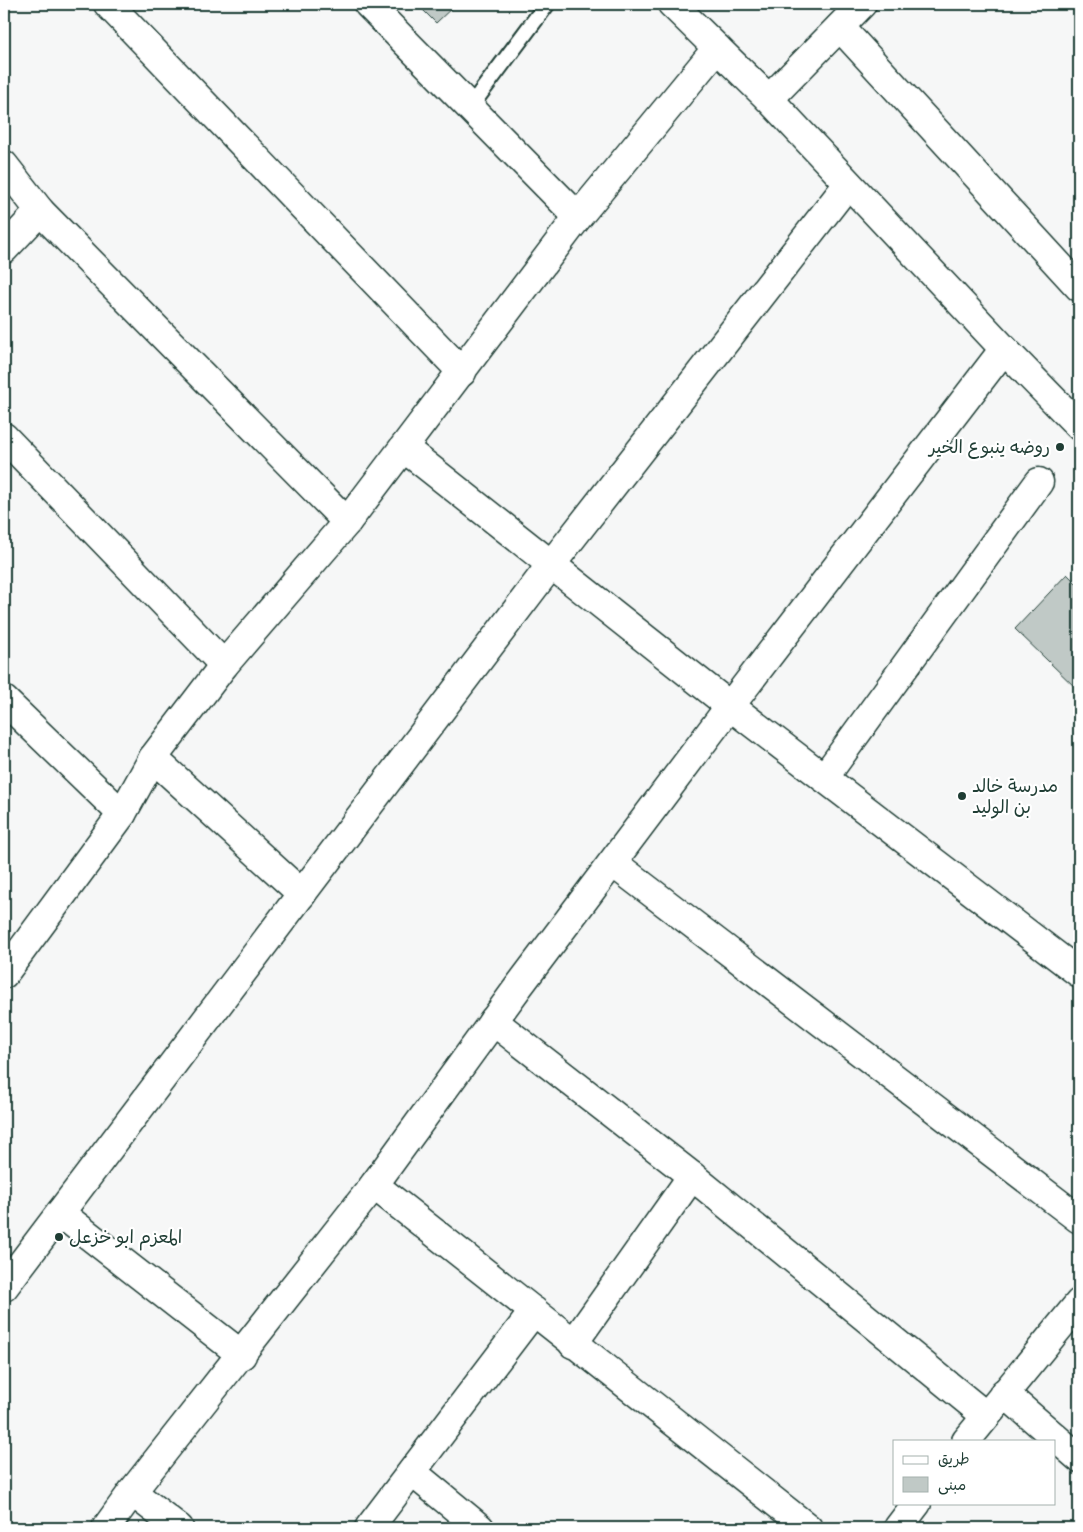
<svg xmlns="http://www.w3.org/2000/svg" width="1083" height="1532" viewBox="0 0 1083 1532" font-family="Sriracha,'Playpen Sans Arabic',sans-serif">
<style>
.building{fill:#c0c9c6;stroke:#1f3d34}
.lines{fill:none;stroke-linecap:round;stroke-linejoin:round}
.service-casing{stroke:#1f3d34;stroke-width:19}
.minor-casing{stroke:#1f3d34;stroke-width:31}
.service{stroke:#fff;stroke-width:15}
.minor{stroke:#fff;stroke-width:28}
.poi-dot{fill:#1f3d34;stroke:#fff;stroke-width:2}
.labels{text-anchor:middle;dominant-baseline:central;stroke-width:4.5;stroke-linejoin:round;paint-order:stroke}
.poi-label{font-size:18px;fill:#1f3d34;stroke:#fff;text-anchor:start}
</style>
<rect width="100%" height="100%" fill="#f6f7f7"/>
<filter id="ink" filterUnits="userSpaceOnUse"><feTurbulence type="fractalNoise" baseFrequency=".02" numOctaves="2"/><feDisplacementMap in="SourceGraphic" scale="10" xChannelSelector="R" yChannelSelector="G"/><feConvolveMatrix kernelMatrix="1 2 1 2 8 2 1 2 1" color-interpolation-filters="sRGB"/></filter>
<g filter="url(#ink)">
<!-- building -->
<g class="building">
<path d="M417,4H456L436,23Z"/>
<path d="M1067,574L1079,586V691L1015,629Z"/>
</g>
<g class="lines">
<!-- service casing -->
<g class="service-casing">
<path id="service" d="M470,107L547,4"/>
</g>
<!-- minor casing -->
<g class="minor-casing">
<g id="minor">
<path d="M108,4L462,372"/>
<path d="M368,4L578,217"/>
<path d="M672,4L769,99L1004,349L1079,426"/>
<path d="M840,27L1079,287"/>
<path d="M769,99L862,4"/>
<path d="M4,165L40,211L347,522"/>
<path d="M4,249L40,211"/>
<path d="M4,437L224,665"/>
<path d="M404,448L730,706L1079,973"/>
<path d="M4,700L122,814"/>
<path d="M153,758L302,894"/>
<path d="M824,778L1039,482"/>
<path d="M613,863L1079,1219"/>
<path d="M4,974L122,814L153,758L224,665L347,522L578,217L717,48"/>
<path d="M493,1021L692,1176L986,1416"/>
<path d="M374,1185L808,1528"/>
<path d="M60,1213L242,1355"/>
<path d="M4,1287L550,566L848,184"/>
<path d="M573,1344L692,1176"/>
<path d="M1004,1393L1079,1458"/>
<path d="M966,1441L1079,1303"/>
<path d="M412,1472L480,1528"/>
<path d="M132,1492L179,1528"/>
<path d="M106,1528L132,1492L374,1185L519,986L730,706L1004,349"/>
<path d="M369,1528L534,1311"/>
<path d="M898,1528L917,1503"/>
</g>
</g>
<!-- service -->
<use href="#service" class="service"/>
<!-- minor -->
<use href="#minor" class="minor"/>
</g>
</g>
<!-- markers -->
<g class="poi-dot">
<circle cx="1060" cy="447" r="5"/>
<circle cx="962" cy="796" r="5"/>
<circle cx="59" cy="1237" r="5"/>
</g>
<g class="labels">
<!-- poi labels -->
<g class="poi-label">
<text x="1050" y="447" text-anchor="end">روضه ينبوع الخير</text>
<text x="972" y="786">مدرسة خالد<tspan x="972" dy="21">بن الوليد</tspan></text>
<text x="69" y="1237">المعزم ابو خزعل</text>
</g>
</g>
<!-- margin -->
<rect width="1083" height="1532" fill="none" stroke="#fff" stroke-width="20"/>
<rect x="10" y="10" width="1063" height="1512" fill="none" stroke="#1f3d34" stroke-width="2" filter="url(#ink)"/>
<!-- legend -->
<rect x="893" y="1440" width="162" height="65" fill="#ffffff" stroke="#a5b1ae"/>
<rect x="903" y="1456" width="25" height="8" fill="#ffffff" stroke="#a5b1ae"/>
<text x="938" y="1464" font-size="15" fill="#1f3d34">طريق</text>
<rect x="903" y="1477" width="25" height="15" fill="#c0c9c6" stroke="#a5b1ae"/>
<text x="938" y="1490" font-size="15" fill="#1f3d34">مبنى</text>
</svg>
